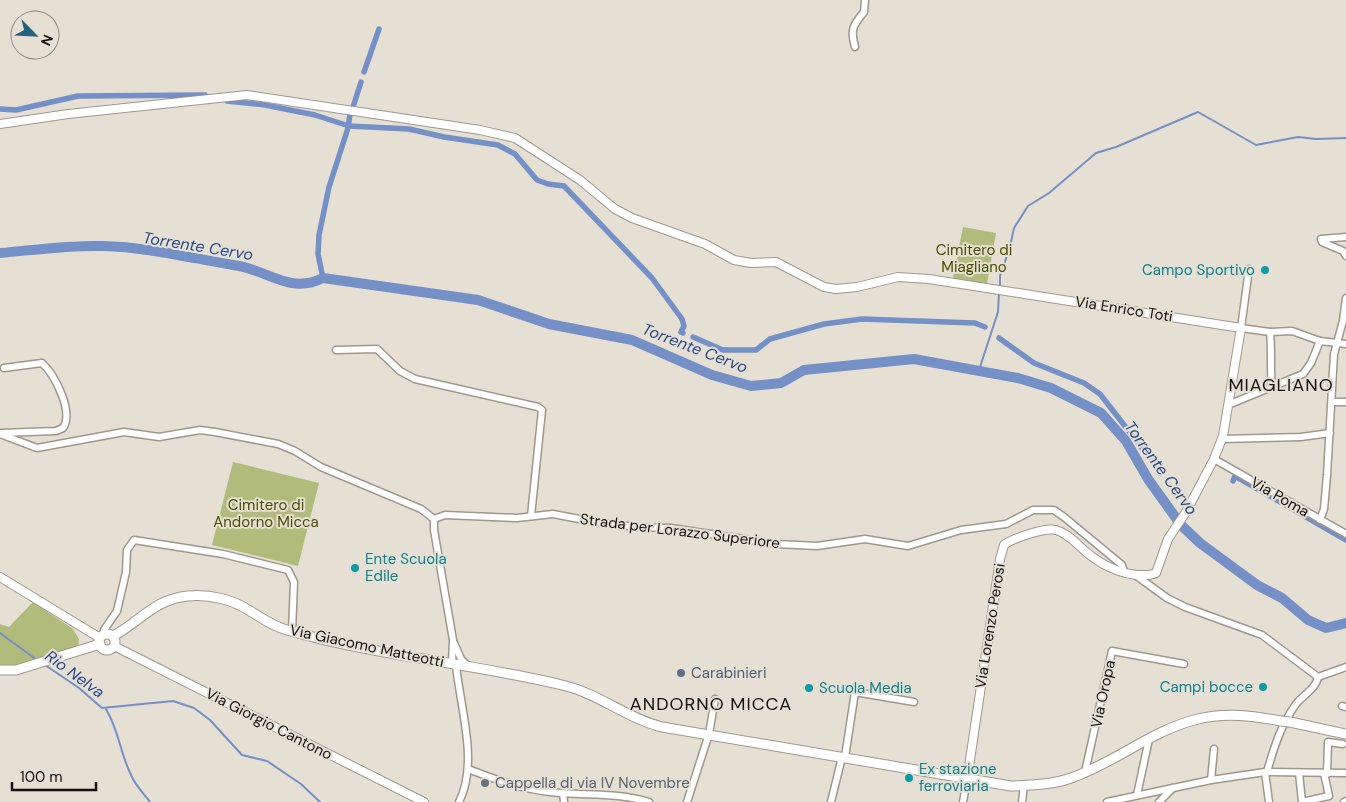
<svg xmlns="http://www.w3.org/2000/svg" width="1346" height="802" viewBox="0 0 1346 802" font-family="'DM Sans',sans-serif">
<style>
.green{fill:#b1bc7c}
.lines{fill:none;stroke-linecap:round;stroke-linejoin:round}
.stream{stroke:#7490c6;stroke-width:2}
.canal{stroke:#7490c6;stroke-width:5.5}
.river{stroke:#7490c6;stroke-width:10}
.minor-casing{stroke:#9e988d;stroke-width:9}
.tertiary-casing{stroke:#9e988d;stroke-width:10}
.secondary-casing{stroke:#9e988d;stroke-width:11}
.minor{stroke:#fff;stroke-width:6}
.tertiary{stroke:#fff;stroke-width:8}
.secondary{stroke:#fff;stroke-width:9}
.secondary-bridge-casing{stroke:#9e988d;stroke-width:11;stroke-linecap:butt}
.secondary-bridge{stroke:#fff;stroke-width:9}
.culture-dot{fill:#0f9aa8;stroke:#e5dfd4;stroke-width:2}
.service-dot{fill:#5c6f8a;stroke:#e5dfd4;stroke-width:2}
.worship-dot{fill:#6b7280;stroke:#e5dfd4;stroke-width:2}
.labels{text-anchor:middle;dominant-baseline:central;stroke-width:4;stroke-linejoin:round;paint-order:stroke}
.park-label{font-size:15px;fill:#484f00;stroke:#e5dfd4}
.culture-label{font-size:15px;fill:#0d838f;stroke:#e5dfd4;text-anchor:start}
.street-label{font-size:15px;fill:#13100d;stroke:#e5dfd4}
.service-label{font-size:15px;fill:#4e5e75;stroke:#e5dfd4;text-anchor:start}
.worship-label{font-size:15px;fill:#5b616d;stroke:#e5dfd4;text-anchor:start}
.water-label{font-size:16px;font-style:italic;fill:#29498c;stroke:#e5dfd4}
.quarter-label{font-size:18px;letter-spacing:1px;fill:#13100d;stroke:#e5dfd4}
</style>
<rect width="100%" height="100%" fill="#e5dfd4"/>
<!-- green -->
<g class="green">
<path d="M963,227L996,233L987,284L953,278Z"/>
<path d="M233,462L319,483L298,566L212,545Z"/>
<path d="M33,602L73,629L79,639L78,647L8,667L0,666V624L9,627Z"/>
</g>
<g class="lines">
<!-- stream -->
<g class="stream">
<path d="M1000,288V276L1010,247L1014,228L1028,206L1049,193L1096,153L1116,147L1198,112L1256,145L1298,137L1316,139L1346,138"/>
<path d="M979,370L998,312L999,293"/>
<path d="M0,633L37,660"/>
<path d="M45,665L79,688L102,708L173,701L194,708L210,720L242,755L267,761L301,784L320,802"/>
<path d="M106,709C120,733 120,754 132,777C136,786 144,794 150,802"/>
</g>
<!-- canal -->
<g class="canal">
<path d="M364,72L379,29"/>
<path d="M227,101L265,105L315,115L349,126L409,129L444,137L498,145L515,154L537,180L548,184L564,186L652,278L682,319L684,326L681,332L683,333"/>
<path d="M353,107L361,82"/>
<path d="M0,109L16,110L78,96L205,95"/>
<path d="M323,278L318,254L319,235L329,187L348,128L350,114"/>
<path d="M693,337L723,350H756L770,339L824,324L862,319L975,323L985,327"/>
<path d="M999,338L1034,363L1084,383L1100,394L1142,448L1150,454L1152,460"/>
<path d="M1233,481L1235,476L1346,540"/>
</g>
<!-- river -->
<path class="river" d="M0,253C35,250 68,245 103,246C148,247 195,259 239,266C270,272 291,294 323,278L478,300L549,324L632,340L712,375L751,386L781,383L804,370L914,359L1018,378L1051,388L1101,413L1126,441L1148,479L1181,525L1200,543L1257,585L1282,598L1308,620L1326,628L1346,623"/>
<!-- minor casing -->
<g class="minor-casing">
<g id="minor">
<path d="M855,47C850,30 853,25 864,12L865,0"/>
<path d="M1346,237L1321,239L1322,242L1343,251L1346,256"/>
<path d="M1249,269L1241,328L1270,332L1292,331L1320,341L1346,344"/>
<path d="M1270,332C1272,351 1270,369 1272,388"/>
<path d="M336,350L377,349L400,371L415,379L538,407L542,410L531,516"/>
<path d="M1332,402H1346"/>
<path d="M1228,405L1303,374L1311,363L1320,341"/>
<path d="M1,433L56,431L63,428C74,412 55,375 42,363L4,368"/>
<path d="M0,434L37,448L124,432L159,437L200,430L215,432L278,444L295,451L321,467L421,509L434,519"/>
<path d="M1222,439L1301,437L1330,433"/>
<path d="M1214,459L1346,534"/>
<path d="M1320,520L1324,509L1327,475L1334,354L1343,321L1346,298"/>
<path d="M1134,574L1167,598L1185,607L1262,635L1318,677"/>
<path d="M103,635L104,630L117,611L126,572L127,550L134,540L223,554L288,570L294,582L292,632"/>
<path d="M454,643L461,659L468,666"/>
<path d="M452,664L453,640L434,530V519L445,515L517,518L553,514L590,521L635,527L671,528L777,544L817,546L865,539L908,546L961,530L1006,524L1033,510H1054L1064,517L1122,565L1124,572"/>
<path d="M456,665C460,707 479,763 459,802"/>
<path d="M1318,677L1346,667"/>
<path d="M1342,706L1346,707"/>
<path d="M845,757L855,692L914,702"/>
<path d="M468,769C494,779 521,789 550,792C583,796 617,792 649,802"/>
<path d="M1085,772L1112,651L1184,664"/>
<path d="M1265,772L1269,802"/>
<path d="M1267,772C1274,747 1281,725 1296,704C1303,695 1316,689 1318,677"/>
<path d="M1299,773L1302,802L1329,796L1324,773"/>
<path d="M1327,774L1328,742L1343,744"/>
<path d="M1211,780L1214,749"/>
<path d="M563,793L564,802"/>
<path d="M1137,795L1149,739"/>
<path d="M687,802L709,734L715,699"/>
<path d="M831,802L842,757"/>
<path d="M963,802L967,780"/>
<path d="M1022,802L1024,785"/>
<path d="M1107,802L1211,780L1265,772L1346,773"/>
<path d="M1159,802L1173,788"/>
<path d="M1344,802L1346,801"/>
</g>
</g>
<!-- tertiary casing -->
<g class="tertiary-casing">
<g id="tertiary">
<path d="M0,124L68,114L247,95L480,130L515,138L580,180L615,209L632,218L705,244L734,260L751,263L776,262L824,287L836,289L857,287L898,277L929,279L1241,328L1223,436L1214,459L1186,512L1168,539L1156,573C1150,576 1143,575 1137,575C1118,573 1099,563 1085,551C1076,543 1067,533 1056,530C1046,527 1013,538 1004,545L1000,559L967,780"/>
<path d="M0,577L100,638"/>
<path d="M114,646L424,802"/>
</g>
</g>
<!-- secondary casing -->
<g class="secondary-casing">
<g id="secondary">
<circle cx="107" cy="642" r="8"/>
<path d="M113,636C140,622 154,599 188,596C209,594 232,599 250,611C262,618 272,626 287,630C376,656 471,663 562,685C598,693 626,718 662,727L1011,786C1031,785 1052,785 1071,778C1115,763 1152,730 1198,719C1226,712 1253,716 1281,721"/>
<path d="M0,670H16L100,644"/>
<path d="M1290,722L1346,734"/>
</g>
</g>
<!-- minor -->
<use href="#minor" class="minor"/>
<!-- tertiary -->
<use href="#tertiary" class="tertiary"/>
<!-- secondary -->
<use href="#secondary" class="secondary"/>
<!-- secondary-bridge casing -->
<g class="secondary-bridge-casing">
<path id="secondary-bridge" d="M1281,721L1290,722"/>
</g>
<!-- secondary-bridge -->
<use href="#secondary-bridge" class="secondary-bridge"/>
</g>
<!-- markers -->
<g class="culture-dot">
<circle cx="1265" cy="270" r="5"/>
<circle cx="355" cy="568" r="5"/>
<circle cx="1263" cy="687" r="5"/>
<circle cx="809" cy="688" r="5"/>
<circle cx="909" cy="778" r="5"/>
</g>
<circle class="service-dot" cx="681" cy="673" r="5"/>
<circle class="worship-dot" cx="485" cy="783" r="5"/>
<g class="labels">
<!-- park labels -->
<g class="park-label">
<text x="974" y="250">Cimitero di<tspan x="974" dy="17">Miagliano</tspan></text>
<text x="266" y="505">Cimitero di<tspan x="266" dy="17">Andorno Micca</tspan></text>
</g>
<!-- culture labels -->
<g class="culture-label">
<text x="1255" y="270" text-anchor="end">Campo Sportivo</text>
<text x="365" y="559">Ente Scuola<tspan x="365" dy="17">Edile</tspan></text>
<text x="1253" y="687" text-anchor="end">Campi bocce</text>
<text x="819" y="688">Scuola Media</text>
<text x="919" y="769">Ex stazione<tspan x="919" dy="17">ferroviaria</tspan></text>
</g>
<!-- street labels -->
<g class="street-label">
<text transform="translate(1124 309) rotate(9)">Via Enrico Toti</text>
<text transform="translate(1280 497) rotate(30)">Via Poma</text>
<text transform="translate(680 531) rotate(7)">Strada per Lorazzo Superiore</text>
<text transform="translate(990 626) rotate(-81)">Via Lorenzo Perosi</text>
<text transform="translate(367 646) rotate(12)">Via Giacomo Matteotti</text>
<text transform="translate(1103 694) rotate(-78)">Via Oropa</text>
<text transform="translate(269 724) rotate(27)">Via Giorgio Cantono</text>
</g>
<!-- service labels -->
<g class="service-label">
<text x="691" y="673">Carabinieri</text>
</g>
<!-- worship labels -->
<g class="worship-label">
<text x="495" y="783">Cappella di via IV Novembre</text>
</g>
<!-- water labels -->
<g class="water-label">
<text transform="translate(198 246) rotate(9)">Torrente Cervo</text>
<text transform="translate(695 348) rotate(21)">Torrente Cervo</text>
<text transform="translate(1161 468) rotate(54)">Torrente Cervo</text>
<text transform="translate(75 674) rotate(36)">Rio Nelva</text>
</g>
<!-- quarter labels -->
<g class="quarter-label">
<text x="1281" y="385">MIAGLIANO</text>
<text x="711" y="704">ANDORNO MICCA</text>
</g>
</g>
<!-- north arrow -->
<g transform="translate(35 35) rotate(114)"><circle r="24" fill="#e5dfd4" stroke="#918c84"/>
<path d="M0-4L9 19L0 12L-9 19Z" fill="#25637a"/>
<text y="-8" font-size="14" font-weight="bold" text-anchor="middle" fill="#13100d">N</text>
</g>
<!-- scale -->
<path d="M12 782v8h84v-8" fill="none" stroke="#13100d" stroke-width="2.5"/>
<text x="20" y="782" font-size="15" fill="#13100d" stroke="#e5dfd4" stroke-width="4" paint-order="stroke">100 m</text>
</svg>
